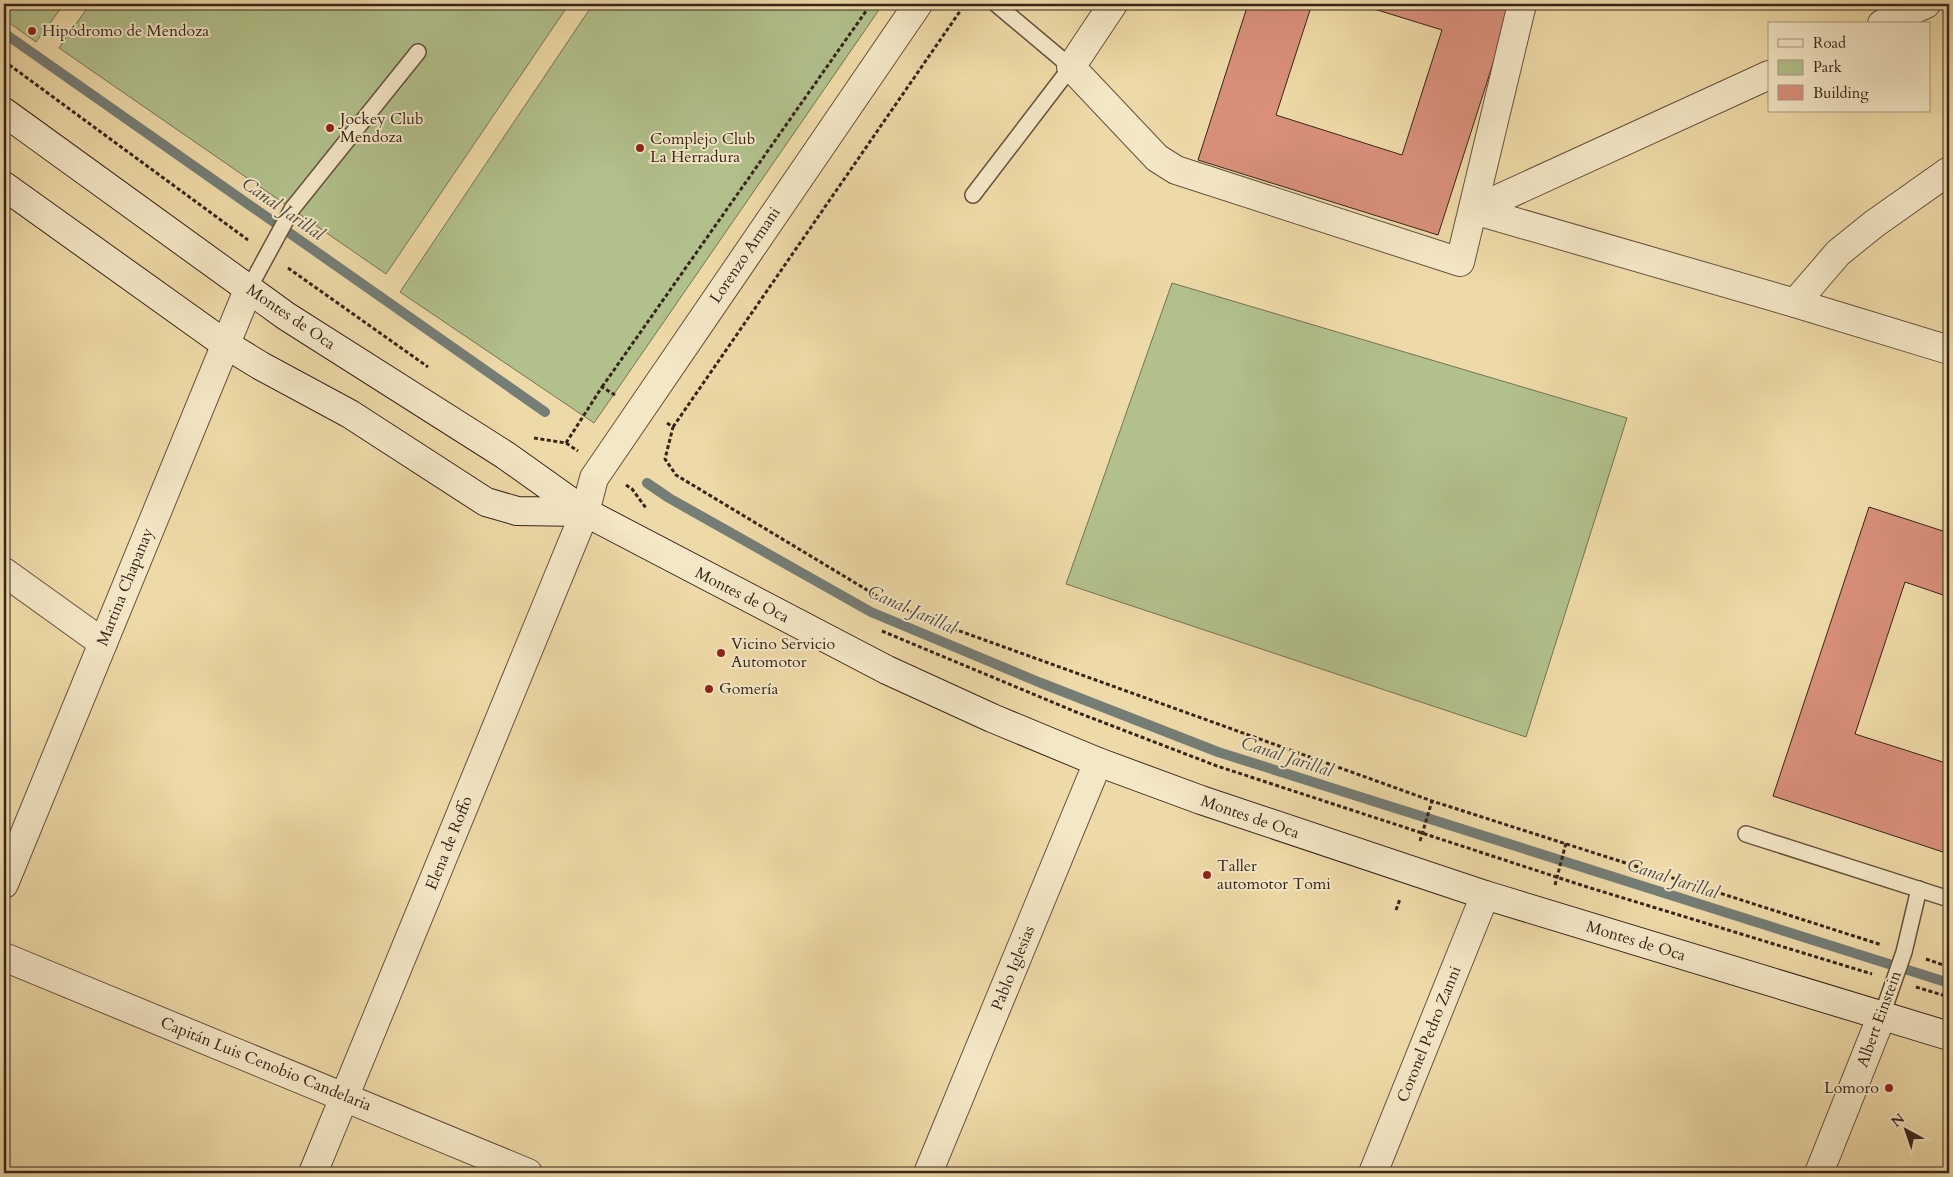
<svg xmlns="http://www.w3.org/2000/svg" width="1953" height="1177" viewBox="0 0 1953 1177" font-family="Cardo,serif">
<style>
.green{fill:#b2c18c;stroke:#747354}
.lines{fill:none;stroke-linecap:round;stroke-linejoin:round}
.stream{stroke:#747d76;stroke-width:10}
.building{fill:#d9907a;stroke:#37251b}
.service-casing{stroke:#65523e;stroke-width:18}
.minor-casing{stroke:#65523e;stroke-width:30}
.tertiary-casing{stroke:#65523e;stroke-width:30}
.secondary-casing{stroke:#37251b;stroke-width:30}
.path{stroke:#37251b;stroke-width:3;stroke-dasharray:4 2.5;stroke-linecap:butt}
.service{stroke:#f4e7c6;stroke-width:15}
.minor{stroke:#f4e7c6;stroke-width:28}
.tertiary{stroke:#f4e7c6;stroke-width:28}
.secondary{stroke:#f4e7c6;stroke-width:28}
.poi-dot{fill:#8f2418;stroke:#f4e7c6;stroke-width:2}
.labels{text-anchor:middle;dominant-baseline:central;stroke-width:4;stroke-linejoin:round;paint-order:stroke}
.poi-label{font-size:16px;fill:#37251b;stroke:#f4e7c6;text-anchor:start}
.street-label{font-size:16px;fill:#37251b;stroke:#f4e7c6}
.water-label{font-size:18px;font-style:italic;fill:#504a41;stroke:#f4e7c6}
</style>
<rect width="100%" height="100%" fill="#eedaa8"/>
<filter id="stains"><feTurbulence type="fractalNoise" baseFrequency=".004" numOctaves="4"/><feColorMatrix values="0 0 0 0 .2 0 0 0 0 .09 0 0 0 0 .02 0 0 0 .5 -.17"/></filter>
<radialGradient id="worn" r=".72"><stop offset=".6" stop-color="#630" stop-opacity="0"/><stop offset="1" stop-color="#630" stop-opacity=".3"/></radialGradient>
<!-- green -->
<g class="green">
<path d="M4,4H64L36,42L4,19Z"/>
<path d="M90,4H569L386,274L59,48Z"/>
<path d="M593,4H883L594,423L400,292Z"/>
<path d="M1172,283L1627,418L1526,737L1066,584Z"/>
</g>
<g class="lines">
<!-- stream -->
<g class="stream">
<path d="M4,33L545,412"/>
<path d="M647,483L669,498L871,612L1041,683L1218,752L1949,983"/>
</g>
</g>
<!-- building -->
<g class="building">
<path d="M1248,4H1312L1276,115L1402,155L1442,30L1358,4H1512L1438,235L1198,160Z"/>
<path d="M1869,507L1949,533V597L1905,582L1855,734L1949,764V854L1773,796Z"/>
</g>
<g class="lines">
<!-- service casing -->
<g class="service-casing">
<g id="service">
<path d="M973,195L1071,67L996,4"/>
<path d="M248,290L292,209L418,52"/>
<path d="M1746,834L1949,899"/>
<path d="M1882,1015L1904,952L1919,889"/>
</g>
</g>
<!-- minor casing -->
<g class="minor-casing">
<g id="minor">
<path d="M1113,4L1071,67L1157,158L1176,170L1460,262L1522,4"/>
<path d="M1882,24L1926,4"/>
<path d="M1474,210L1795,303L1949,350"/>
<path d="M1474,210L1769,75"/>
<path d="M1795,303L1838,253L1874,224L1949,171"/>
<path d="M4,572L103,643"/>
<path d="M4,884L248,290"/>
<path d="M4,957L528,1173"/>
<path d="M928,1173L1098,762"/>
<path d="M1373,1173L1485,895"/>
<path d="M1819,1173L1882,1015"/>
</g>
</g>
<!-- tertiary casing -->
<g class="tertiary-casing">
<path id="tertiary" d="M313,1173L585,512L594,478L918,4"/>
</g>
<!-- secondary casing -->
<g class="secondary-casing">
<g id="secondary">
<path d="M4,112L286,316L505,455L585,512L887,670L992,718L1098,762L1201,800L1485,895L1949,1036"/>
<path d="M4,186L225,344L261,366L350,414L486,502L517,511L585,512"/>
</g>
</g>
<!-- path -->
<g class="path">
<path d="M4,61L248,240"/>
<path d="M288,268L428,367"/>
<path d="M602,387L871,4"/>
<path d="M667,423L673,427L665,459L676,475L882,599L929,620L1432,801L1882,945"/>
<path d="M673,427L965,4"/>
<path d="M534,438L566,443L578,451"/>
<path d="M566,443L602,387L615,395"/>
<path d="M626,485L632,489L646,508"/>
<path d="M882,631L1076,712L1217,766L1584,886L1872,974"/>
<path d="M1420,841L1432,801"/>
<path d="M1555,885L1566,843"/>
<path d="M1396,910L1400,899"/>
<path d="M1926,959L1949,967"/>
<path d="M1916,987L1949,997"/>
</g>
<!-- service -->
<use href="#service" class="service"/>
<!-- minor -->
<use href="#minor" class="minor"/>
<!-- tertiary -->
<use href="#tertiary" class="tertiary"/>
<!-- secondary -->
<use href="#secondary" class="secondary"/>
</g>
<!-- markers -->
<g class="poi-dot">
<circle cx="32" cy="31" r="5"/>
<circle cx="330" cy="128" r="5"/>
<circle cx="640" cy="148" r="5"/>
<circle cx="721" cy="653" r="5"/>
<circle cx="709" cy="689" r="5"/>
<circle cx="1207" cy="875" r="5"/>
<circle cx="1889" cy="1088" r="5"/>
</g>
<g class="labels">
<!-- poi labels -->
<g class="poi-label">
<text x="42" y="31">Hipódromo de Mendoza</text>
<text x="340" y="119">Jockey Club<tspan x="340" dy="18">Mendoza</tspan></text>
<text x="650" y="139">Complejo Club<tspan x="650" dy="18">La Herradura</tspan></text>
<text x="731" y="644">Vicino Servicio<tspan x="731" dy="18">Automotor</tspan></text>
<text x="719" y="689">Gomería</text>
<text x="1217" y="866">Taller<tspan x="1217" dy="18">automotor Tomi</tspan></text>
<text x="1879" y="1088" text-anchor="end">Lomoro</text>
</g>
<!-- street labels -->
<g class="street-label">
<text transform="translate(745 255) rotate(-56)">Lorenzo Armani</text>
<text transform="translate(291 317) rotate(34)">Montes de Oca</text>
<text transform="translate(125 587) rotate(-68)">Martina Chapanay</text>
<text transform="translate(742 595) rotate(27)">Montes de Oca</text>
<text transform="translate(1250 817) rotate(19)">Montes de Oca</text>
<text transform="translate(449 843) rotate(-68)">Elena de Roffo</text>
<text transform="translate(1636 941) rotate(17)">Montes de Oca</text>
<text transform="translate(1013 968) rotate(-68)">Pablo Iglesias</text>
<text transform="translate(1879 1019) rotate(-70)">Albert Einstein</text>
<text transform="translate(1429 1034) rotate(-68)">Coronel Pedro Zanni</text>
<text transform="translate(266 1064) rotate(22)">Capitán Luis Cenobio Candelaria</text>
</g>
<!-- water labels -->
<g class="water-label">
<text transform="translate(283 209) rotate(35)">Canal Jarillal</text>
<text transform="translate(912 610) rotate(24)">Canal Jarillal</text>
<text transform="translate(1287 757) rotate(18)">Canal Jarillal</text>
<text transform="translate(1673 879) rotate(18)">Canal Jarillal</text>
</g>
</g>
<!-- margin -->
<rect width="1953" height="1177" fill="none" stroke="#eedaa8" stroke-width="20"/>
<rect x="5" y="5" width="1943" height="1167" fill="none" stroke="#37251b" stroke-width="2.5"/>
<rect x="10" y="10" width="1933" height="1157" fill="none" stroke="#37251b"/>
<!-- legend -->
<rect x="1768" y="22" width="162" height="90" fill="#f4e7c6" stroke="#a89982"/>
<rect x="1778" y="39" width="25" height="8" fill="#f4e7c6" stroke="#a89982"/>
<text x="1813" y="48" font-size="15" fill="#37251b">Road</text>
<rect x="1778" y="60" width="25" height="15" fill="#b2c18c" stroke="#a89982"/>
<text x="1813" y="72" font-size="15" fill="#37251b">Park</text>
<rect x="1778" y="85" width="25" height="15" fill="#d9907a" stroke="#a89982"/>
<text x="1813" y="98" font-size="15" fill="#37251b">Building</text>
<!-- north arrow -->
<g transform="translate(1906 1130) rotate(320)" stroke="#f4e7c6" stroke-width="4" paint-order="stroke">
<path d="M0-4L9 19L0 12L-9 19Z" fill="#37251b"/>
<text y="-8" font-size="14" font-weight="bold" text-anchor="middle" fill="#37251b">N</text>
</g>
<rect width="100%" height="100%" filter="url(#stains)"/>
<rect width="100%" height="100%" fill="url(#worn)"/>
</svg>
